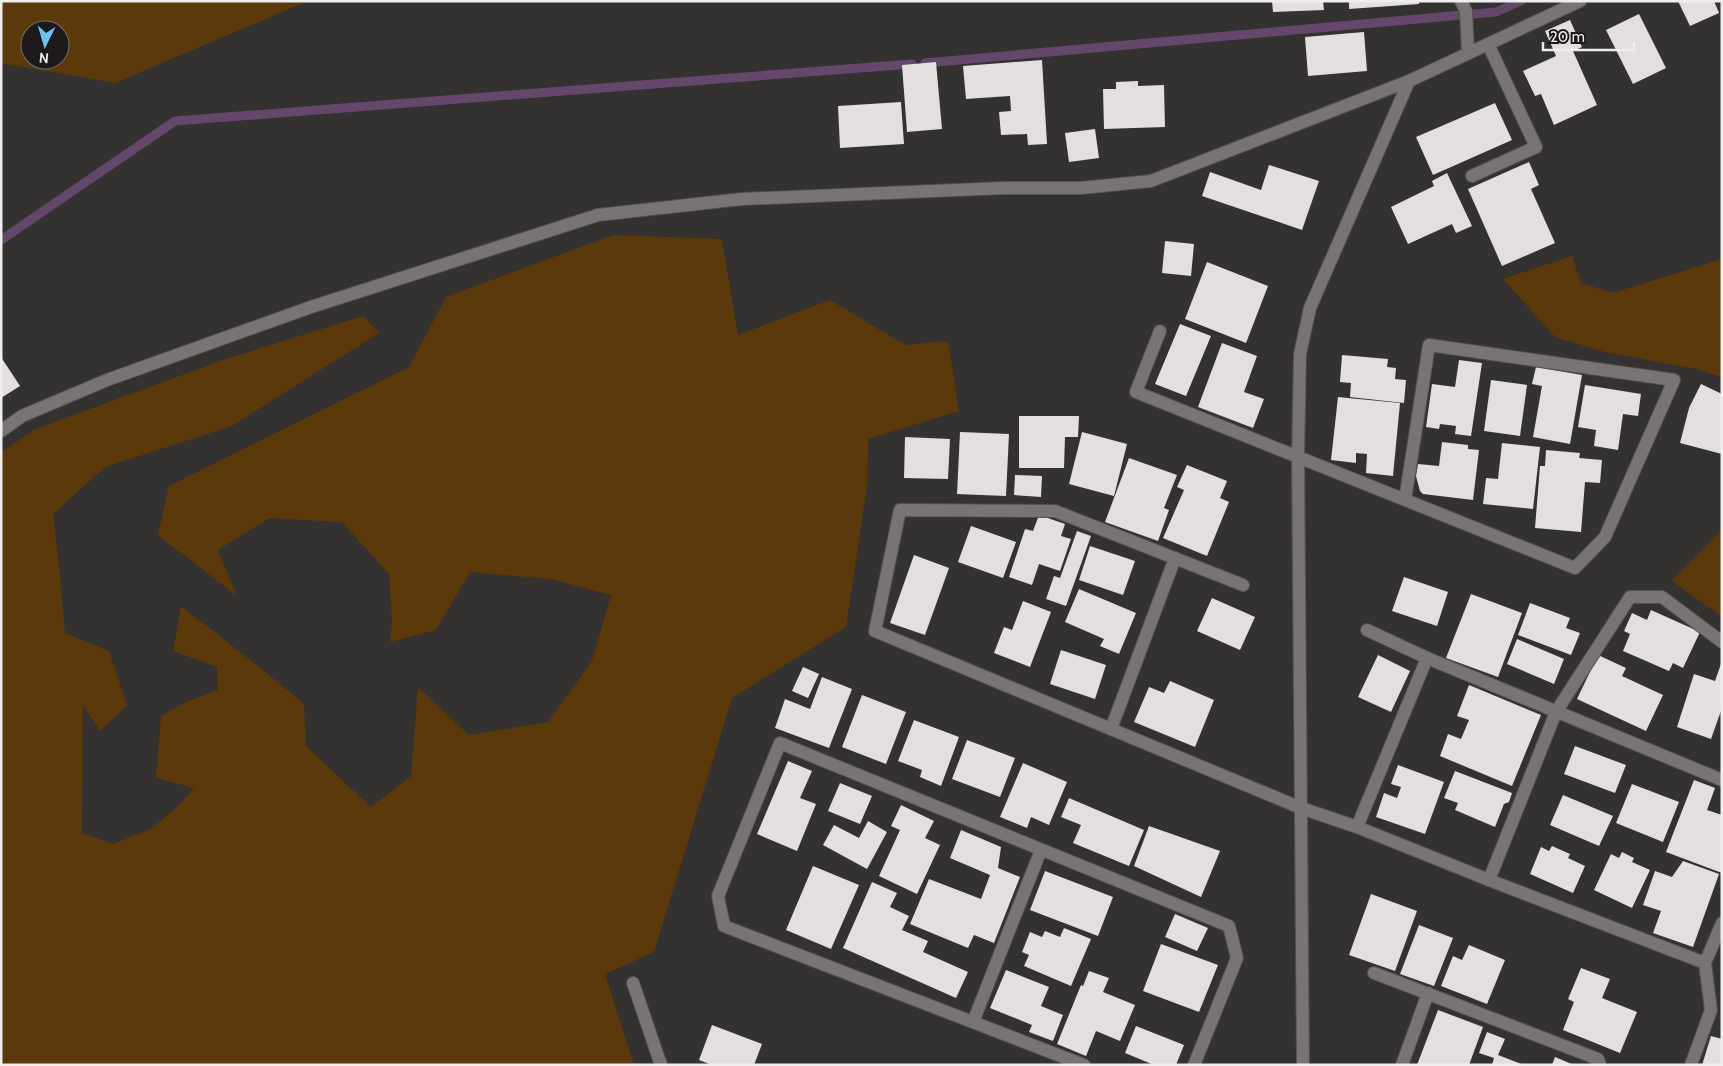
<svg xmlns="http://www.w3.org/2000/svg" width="1723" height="1066" viewBox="0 0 1723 1066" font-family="Cabin,sans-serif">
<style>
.green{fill:#5b390a;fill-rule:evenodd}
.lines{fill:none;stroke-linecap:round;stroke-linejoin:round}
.stream{stroke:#64486c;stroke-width:9}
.building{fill:#e3dfe1}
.minor-casing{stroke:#535050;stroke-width:14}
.minor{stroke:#787474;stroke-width:12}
</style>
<rect width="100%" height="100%" fill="#343131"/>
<!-- green -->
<g class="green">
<path d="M1,1H308L115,83L1,63ZM30,30H60V60H30Z"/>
<path d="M613,235L722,239L738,335L830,300L905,345L948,341L959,411L868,439L867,486L846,627L732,698L654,952L605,974L634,1065H1V453L33,430L223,360L363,316L379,333L232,426L105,467L53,514L60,575L65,633L109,651L127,705L100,731L83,705L82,833L113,844L151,829L178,806L194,788L156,778L161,716L184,703L218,690L217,667L173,651L181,606L258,666L304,704L306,746L371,807L411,776L418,687L469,735L548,722L592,661L611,595L551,579L470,572L436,630L390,642L392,623L389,574L342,522L269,518L218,550L237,596L158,535L169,486L409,367L446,297Z"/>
<path d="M1572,256L1581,283L1613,293L1722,259V377L1696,369L1605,352L1555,337L1503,279Z"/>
<path d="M1722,529V617L1672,581Z"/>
</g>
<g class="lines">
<!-- stream -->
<g class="stream">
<path d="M925,63L1496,12L1521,1"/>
<path d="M1,240L175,121L912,64"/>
</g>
</g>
<!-- building -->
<g class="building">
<path d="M1272,1H1323L1324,10L1273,12Z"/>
<path d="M1349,1H1419V4L1349,9Z"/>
<path d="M1678,1H1714L1719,13L1690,26Z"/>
<path d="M1639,14L1666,68L1633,84L1606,30Z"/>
<path d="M1570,20L1582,47L1573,51L1597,105L1554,125L1541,94L1535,96L1523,71L1556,56L1545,31Z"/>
<path d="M1364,32L1367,71L1308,76L1305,37Z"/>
<path d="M1042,60L1047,144L1028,145L1027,134L1001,135L999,112L1011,111L1010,96L966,99L963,66Z"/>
<path d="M936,62L942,129L907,132L902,65Z"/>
<path d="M1138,81V86L1164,85L1165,127L1104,129L1103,89H1116V82Z"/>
<path d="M901,102L904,144L840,148L838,106Z"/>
<path d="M1495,103L1512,140L1433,175L1416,137Z"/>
<path d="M1095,129L1099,158L1069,162L1065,133Z"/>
<path d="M1529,162L1539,185L1531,189L1555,243L1502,266L1468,189Z"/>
<path d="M1269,165L1319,181L1302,230L1202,196L1210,172L1261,190Z"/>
<path d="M1447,173L1472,226L1456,233L1452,224L1408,244L1391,207L1434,186L1432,181Z"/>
<path d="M1165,241L1194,244L1191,276L1162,273Z"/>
<path d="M1207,262L1268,286L1246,343L1185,319Z"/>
<path d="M1180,324L1211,336L1186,396L1155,384Z"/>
<path d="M1222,343L1257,356L1244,392L1264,399L1253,428L1198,407Z"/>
<path d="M1342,355L1388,359L1387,367L1396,368L1395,379L1406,380L1404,403L1350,397L1351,383L1340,382Z"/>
<path d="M1,357L20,386L1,398Z"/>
<path d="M1459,360L1482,363L1471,436L1455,434L1456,426L1440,424L1439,429L1426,427L1432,384L1455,387Z"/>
<path d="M1536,367L1582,375L1570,444L1533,437L1542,386L1532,384Z"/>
<path d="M1491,380L1527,385L1520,436L1484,431Z"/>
<path d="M1701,384L1722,394V454L1680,443L1689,408Z"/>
<path d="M1585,385L1641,394L1638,416L1623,414L1618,450L1594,446L1596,430L1578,427Z"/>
<path d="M1338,397L1400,403L1393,476L1366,473L1367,454L1356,453V463L1331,460Z"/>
<path d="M1019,416H1079L1078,437H1065L1064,468H1019Z"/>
<path d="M960,432L1009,434L1006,496L957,494Z"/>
<path d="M1082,432L1127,444L1114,496L1069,484Z"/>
<path d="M905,437L950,439L948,479L904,478Z"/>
<path d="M1442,442L1468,445V449L1479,450L1473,500L1423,494L1420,491L1416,476L1418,464L1439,466Z"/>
<path d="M1502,443L1540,447L1533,509L1483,504L1486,478L1498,479Z"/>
<path d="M1546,450L1580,453L1579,458L1602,460L1600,483L1585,482L1581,532L1535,528L1540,466H1545Z"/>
<path d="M1129,458L1177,475L1164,508L1169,510L1158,541L1105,522Z"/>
<path d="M1187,465L1227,481L1220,498L1229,502L1207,556L1163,538L1184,490L1177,487Z"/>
<path d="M1015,475L1042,476L1041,497L1014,495Z"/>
<path d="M1039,515L1065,524L1061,536L1071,539L1060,571L1039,564L1032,585L1009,577L1025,529L1033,531Z"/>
<path d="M971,526L1016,542L1003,578L958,562Z"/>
<path d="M1077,531L1091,536L1066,606L1046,599L1054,576L1060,578Z"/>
<path d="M1090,546L1135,561L1123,595L1079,580Z"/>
<path d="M914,555L949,568L925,635L890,623Z"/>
<path d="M1404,577L1448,592L1437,626L1392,611Z"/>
<path d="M1079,589L1136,613L1119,654L1100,646L1104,639L1065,622Z"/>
<path d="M1471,594L1522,613L1498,677L1446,658Z"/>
<path d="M1212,598L1255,617L1240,650L1197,631Z"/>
<path d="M1023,601L1051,612L1030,667L994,653L1004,627L1012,630Z"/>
<path d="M1530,603L1570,618L1566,628L1580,633L1571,655L1518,635Z"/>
<path d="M1651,610L1700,632L1683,668L1673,663L1669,671L1623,651L1630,634L1624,631L1632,613L1647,620Z"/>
<path d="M1517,639L1564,659L1554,684L1507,664Z"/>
<path d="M1061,650L1106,665L1095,699L1050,684Z"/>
<path d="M1378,655L1410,671L1391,712L1358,697Z"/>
<path d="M1598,655L1626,668L1622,676L1663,695L1646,731L1577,699Z"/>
<path d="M1722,661V708L1711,739L1677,727L1694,674L1715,681Z"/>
<path d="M803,667L819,674L808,698L792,691Z"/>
<path d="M822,677L852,689L829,748L775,728L785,699L810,709Z"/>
<path d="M1170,681L1214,700L1195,747L1134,722L1149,687L1164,693Z"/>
<path d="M1469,685L1541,715L1512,786L1440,756L1448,734L1461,739L1469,720L1457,716Z"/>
<path d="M862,695L906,712L886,764L842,747Z"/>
<path d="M914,720L959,737L941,786L920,777L922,770L898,761Z"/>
<path d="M967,740L1015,758L1000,797L952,779Z"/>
<path d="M1575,746L1626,765L1615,793L1564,774Z"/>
<path d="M788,761L812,771L800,798L816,804L797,851L757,834Z"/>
<path d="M1023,763L1067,782L1049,825L1031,817L1027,828L1000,817Z"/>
<path d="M1398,765L1444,782L1425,834L1376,817L1384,793L1397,798L1401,787L1391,784Z"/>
<path d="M1455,771L1512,793L1509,802L1504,804L1495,827L1455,810L1458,803L1444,798Z"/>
<path d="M1694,780L1715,788L1707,810L1722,815V873L1666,852Z"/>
<path d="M840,783L872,796L860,824L828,811Z"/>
<path d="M1632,784L1679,802L1663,842L1616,823Z"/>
<path d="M1563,795L1613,816L1599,846L1550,825Z"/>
<path d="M1069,798L1144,830L1129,866L1073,843L1081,825L1061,817Z"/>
<path d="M901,805L934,821L925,838L940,845L917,894L879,876L900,830L891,826Z"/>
<path d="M868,821L887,832L867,869L823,845L834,825L859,838Z"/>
<path d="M1149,826L1220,851L1201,897L1134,866Z"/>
<path d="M961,830L1001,847L998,868L1020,877L994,943L974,935L968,948L910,924L929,879L981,899L990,875L950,858Z"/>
<path d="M1552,846L1570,854L1568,858L1585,866L1573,893L1530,874L1541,847L1549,851Z"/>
<path d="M1622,852L1634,858L1632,862L1650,870L1632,908L1594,890L1611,854L1619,858Z"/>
<path d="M1683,861L1719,874L1693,947L1653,933L1661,911L1643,905L1655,871L1672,877Z"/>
<path d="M813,866L859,885L831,949L786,930Z"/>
<path d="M1045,871L1113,897L1098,936L1030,910Z"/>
<path d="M872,882L897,893L890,907L909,916L902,930L928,941L923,952L968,972L956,998L843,948Z"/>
<path d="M1371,894L1417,911L1395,971L1349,955Z"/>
<path d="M1175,914L1208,928L1197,951L1165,937Z"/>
<path d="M1419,925L1453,938L1434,986L1400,974Z"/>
<path d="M1064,928L1091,939L1071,986L1024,966L1029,955L1022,952L1030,932L1042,937L1045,931L1060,937Z"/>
<path d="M1161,944L1218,965L1199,1012L1143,991Z"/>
<path d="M1469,945L1505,960L1487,1004L1441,986L1453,956L1462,960Z"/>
<path d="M1581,968L1610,979L1602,998L1637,1012L1620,1053L1563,1030L1574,1002L1568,999Z"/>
<path d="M1006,970L1049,987L1041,1006L1063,1015L1053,1041L1029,1032L1032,1025L990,1008Z"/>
<path d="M1089,971L1109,978L1103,992L1135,1005L1120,1041L1096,1031L1086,1056L1057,1044L1081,985L1083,986Z"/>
<path d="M1438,1010L1483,1027L1469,1065H1417Z"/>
<path d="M712,1025L762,1044L754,1065H712L699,1060Z"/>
<path d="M1136,1026L1184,1045L1176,1065H1154L1125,1053Z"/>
<path d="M1487,1032L1505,1039L1498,1055L1524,1065H1492L1494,1058L1479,1053Z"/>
<path d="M1711,1036L1722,1039V1065H1702Z"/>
<path d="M1555,1057L1574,1065H1552Z"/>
</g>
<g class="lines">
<!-- minor casing -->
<g class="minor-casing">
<g id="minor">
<path d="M1461,1L1466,11L1468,53"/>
<path d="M1472,176L1536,147L1488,44"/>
<path d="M1160,331L1136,392L1575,568L1605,537L1674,380L1429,345L1405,500"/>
<path d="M1,431L22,416L107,380L311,307L598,215L742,199L1003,188H1081L1151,181L1409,81L1580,1"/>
<path d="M1243,585L1055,511L900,510L875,631L1301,808L1357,827L1489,880L1705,963L1711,1010L1691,1065"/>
<path d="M1367,630L1427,658L1722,780"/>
<path d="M1111,729L1175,558"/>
<path d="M1357,827L1427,658"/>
<path d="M1489,880L1556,712L1630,597H1662L1722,642"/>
<path d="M1705,963L1722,923"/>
<path d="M1374,973L1598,1059L1600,1065"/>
<path d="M633,983L661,1065"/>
<path d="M973,1022L1041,850"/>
<path d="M1084,1065L724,926L718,896L780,743L1229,926L1237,958L1194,1065"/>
<path d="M1303,1065L1298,456L1300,354L1310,308L1409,81"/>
<path d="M1402,1065L1428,993"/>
</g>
</g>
<!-- minor -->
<use href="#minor" class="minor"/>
</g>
<!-- border -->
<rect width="1723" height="1066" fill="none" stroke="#efeded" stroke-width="5"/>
<!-- north arrow -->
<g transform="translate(45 45) rotate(185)"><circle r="24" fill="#1b1919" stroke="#706e6e"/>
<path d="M0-4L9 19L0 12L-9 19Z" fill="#6ac3f1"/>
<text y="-8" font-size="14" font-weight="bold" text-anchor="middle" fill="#efeded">N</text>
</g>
<!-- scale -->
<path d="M1543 42v8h91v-8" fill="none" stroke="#efeded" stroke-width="2.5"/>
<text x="1550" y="42" font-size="15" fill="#efeded" stroke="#1b1919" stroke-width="4" paint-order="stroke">20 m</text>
</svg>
